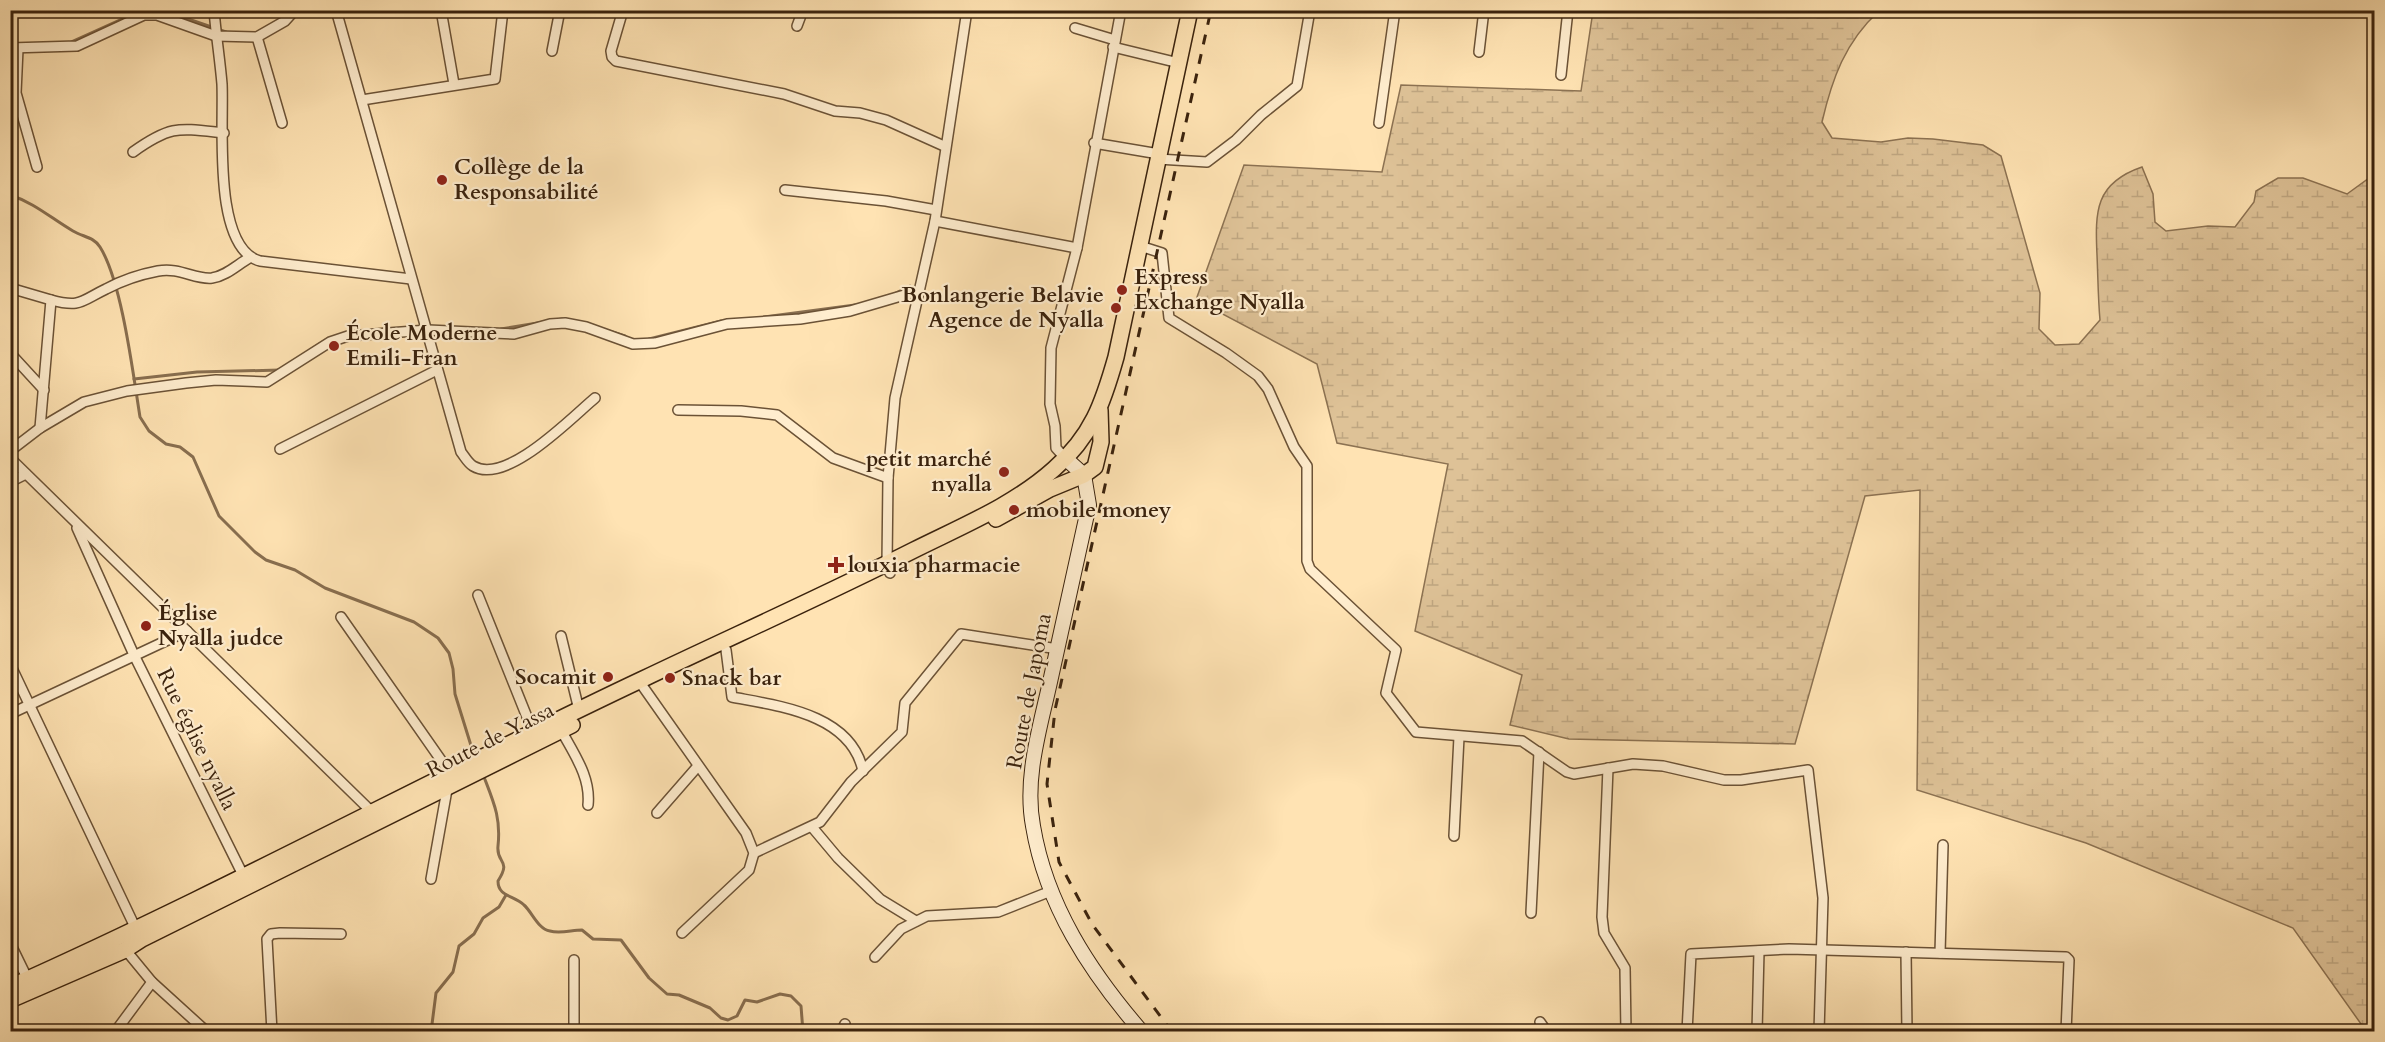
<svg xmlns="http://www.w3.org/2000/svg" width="2385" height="1042" viewBox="0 0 2385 1042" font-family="Cardo,serif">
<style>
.wetland{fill:url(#wetland-marsh);stroke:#8c7252;stroke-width:1.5}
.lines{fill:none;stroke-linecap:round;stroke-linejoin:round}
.stream{stroke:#886e4f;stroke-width:3}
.street-casing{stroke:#6b5236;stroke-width:12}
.secondary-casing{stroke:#3a220d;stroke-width:16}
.primary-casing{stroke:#3a220d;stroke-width:18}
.street{stroke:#ffedce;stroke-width:9}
.secondary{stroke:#ffedce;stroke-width:14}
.primary{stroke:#ffe3b3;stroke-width:15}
.rail{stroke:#3a220d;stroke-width:3;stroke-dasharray:10 10;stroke-linecap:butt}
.poi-dot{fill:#8f2418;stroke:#ffedce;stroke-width:2}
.labels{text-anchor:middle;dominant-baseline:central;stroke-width:4.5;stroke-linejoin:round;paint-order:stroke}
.poi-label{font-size:22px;font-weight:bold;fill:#3a220d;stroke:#ffedce;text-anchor:start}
.street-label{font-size:22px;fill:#3a220d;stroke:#ffedce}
</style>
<defs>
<pattern id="wetland-marsh" width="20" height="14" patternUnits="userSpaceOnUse" patternTransform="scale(1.5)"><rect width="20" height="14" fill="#dec297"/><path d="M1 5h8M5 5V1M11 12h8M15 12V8" fill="none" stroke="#bfa681"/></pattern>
</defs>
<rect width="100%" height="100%" fill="#ffe3b3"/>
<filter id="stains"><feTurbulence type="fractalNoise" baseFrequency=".00333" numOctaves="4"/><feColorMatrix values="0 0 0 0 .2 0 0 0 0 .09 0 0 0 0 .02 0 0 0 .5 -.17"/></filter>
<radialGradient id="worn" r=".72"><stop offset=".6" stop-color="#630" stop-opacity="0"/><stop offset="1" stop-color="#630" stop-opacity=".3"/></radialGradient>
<!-- wetland -->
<path class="wetland" d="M1593,11H1879C1845,42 1832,79 1822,122L1832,138L1881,142L1908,138L1933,139L1983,145L2001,156L2040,293L2039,329L2055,345L2079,344L2100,320C2098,298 2098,277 2097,255C2095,211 2095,183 2142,167L2153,194L2155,222L2166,231L2208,226L2235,227L2254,202L2256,191L2278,178H2303L2347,194L2369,178L2374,169V1031H2366L2293,928L2086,843L1917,790L1920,490L1865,496L1795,744L1569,739L1510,725L1522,675L1415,631L1448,464L1337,443L1317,364L1196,300L1244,165L1382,172L1401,85L1581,91Z"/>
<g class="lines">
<!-- stream -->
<g class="stream">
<path d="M162,10L226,32"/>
<path d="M71,42L122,19L147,10"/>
<path d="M10,195C35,203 52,219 73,231C83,237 94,237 100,247C122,282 133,374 140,417L149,431L166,444L180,447L193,457L219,516L255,552L266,560L295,570L325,588L414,622L438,638L449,653L453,669L455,694L473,752"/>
<path d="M896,293L910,286"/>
<path d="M764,317L855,305"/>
<path d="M501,329L562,319"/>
<path d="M609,331L625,336"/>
<path d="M649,339L721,321"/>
<path d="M310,350L327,339"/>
<path d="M134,379L197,372L280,370"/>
<path d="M484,777C494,803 501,818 498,846C496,864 512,859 498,881C498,897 514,895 524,905C532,912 538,929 550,931C560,934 572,930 582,930L593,939L621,940L649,978L667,994L679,995L710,1008L721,1018L728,1020L737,1016L745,1000L757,1002L780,994L791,996L801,1006L803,1032"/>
<path d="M431,1032L436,993L453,972L459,946L474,934L483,918L499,907L506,895"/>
</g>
<!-- street casing -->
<g class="street-casing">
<g id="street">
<path d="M214,10C216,35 220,60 222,84C224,125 212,248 260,261L411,279"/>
<path d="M336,10L461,452C465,457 468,463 473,466C506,486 571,418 595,398"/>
<path d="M441,10L454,84"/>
<path d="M623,10L611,51L612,57L616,61L784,94L835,111L860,113L886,120L944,146"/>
<path d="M797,26L803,10"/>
<path d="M1075,28L1115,40"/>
<path d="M257,37L282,123"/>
<path d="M1113,47L1179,63"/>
<path d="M10,48L77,46L144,15H157L216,36L257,37L285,21L295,10"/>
<path d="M18,49L16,93L37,167"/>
<path d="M552,51L560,10"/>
<path d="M1479,52L1484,10"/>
<path d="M1561,75L1568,10"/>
<path d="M362,100L495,79L503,10"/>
<path d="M1379,123L1395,10"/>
<path d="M1094,143L1159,154"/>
<path d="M133,152C171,125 178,128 224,133"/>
<path d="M1158,159L1207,162L1236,140L1261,115L1297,86L1310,10"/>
<path d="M785,190L886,201L936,210"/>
<path d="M935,221L1077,248"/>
<path d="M1140,246L1162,253L1169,318L1226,353L1258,376L1268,389L1294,447L1307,466V561L1310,569L1396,650L1386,693L1416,732L1522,741L1567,772L1574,774L1633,764L1663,766L1724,780H1741L1808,770L1823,898L1819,1032"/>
<path d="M10,288L51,300L40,428"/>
<path d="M51,300C81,308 81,301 106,289C121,281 142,274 158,271C180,267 195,280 212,278C226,276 237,265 249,258"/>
<path d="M10,353L44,390"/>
<path d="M678,410L741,411L777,415L833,458L888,478"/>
<path d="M280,449L437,370"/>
<path d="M10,451L40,428L84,402L127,391L186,383L216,380L267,382L330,342L348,336L428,330L514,334L550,324L565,323L586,327L633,344L655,343L727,324L800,319L850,311L918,291"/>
<path d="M10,458L374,814"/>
<path d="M1065,458L1056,448L1055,426L1050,404L1051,348L1077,248L1121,10"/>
<path d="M10,482L26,474"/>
<path d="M77,528L134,655L243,875"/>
<path d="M890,573L887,564L888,478L895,398L935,221L967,10"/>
<path d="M478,595L533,732"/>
<path d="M341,617L450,773L431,879"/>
<path d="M561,636L579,710"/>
<path d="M726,650L732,697C779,706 851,714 863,771"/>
<path d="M10,664L135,927"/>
<path d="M639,681L746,833L754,853L749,870L682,933"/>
<path d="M10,714L187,631"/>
<path d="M560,728C573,753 591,776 588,805"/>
<path d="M1608,768L1602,917L1604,933L1625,968L1626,1032"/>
<path d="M657,813L698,766"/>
<path d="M812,827L838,858L880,899L916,921"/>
<path d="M1454,836L1459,737"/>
<path d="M754,853L820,822L851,782L902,732L905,703L961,634L1058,649"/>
<path d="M1531,913L1539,752"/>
<path d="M10,943L29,982"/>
<path d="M124,948L152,982L207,1032"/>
<path d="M1906,952L1907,1032"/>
<path d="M1940,953L1943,845"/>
<path d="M875,957L901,929L927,916L998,912L1051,891"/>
<path d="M574,960V1032"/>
<path d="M1540,1022L1547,1032"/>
<path d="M115,1032L152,982"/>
<path d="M272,1032L267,939L271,934L280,933L341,934"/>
<path d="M841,1032L845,1024"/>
<path d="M1687,1032L1691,954L1789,949L2066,957L2069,960L2066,1032"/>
<path d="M1757,1032L1759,951"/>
</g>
</g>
<!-- secondary casing -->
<g class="secondary-casing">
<path id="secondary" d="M1065,458L1084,475L1089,505C1076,564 1063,623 1050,682C1040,728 1024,778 1033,826C1046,905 1090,972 1142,1032"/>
</g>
<!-- primary casing -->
<g class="primary-casing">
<g id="primary">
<path d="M996,519L1050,489L1084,475L1095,467L1101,442L1100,410"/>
<path d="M10,987C225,891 431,779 643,679C733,636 825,595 914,550C962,526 1014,505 1054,469C1092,436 1103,403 1116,357L1190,10"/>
<path d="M10,1000L125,950L142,939L572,725"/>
</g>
</g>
<!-- street -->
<use href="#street" class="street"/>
<!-- secondary -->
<use href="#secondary" class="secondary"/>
<!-- primary -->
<use href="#primary" class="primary"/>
<!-- rail -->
<path class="rail" d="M1172,1032L1092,924L1059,862L1047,784L1055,710L1211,10"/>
</g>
<!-- markers -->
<g class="poi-dot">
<circle cx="442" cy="180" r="6"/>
<circle cx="1122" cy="290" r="6"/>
<circle cx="1116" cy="308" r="6"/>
<circle cx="334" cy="346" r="6"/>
<circle cx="1004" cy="472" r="6"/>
<circle cx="1014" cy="510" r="6"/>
<path d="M833 556h6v6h6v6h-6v6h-6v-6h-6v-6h6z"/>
<circle cx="146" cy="626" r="6"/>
<circle cx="608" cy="677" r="6"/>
<circle cx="670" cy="678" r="6"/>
</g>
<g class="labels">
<!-- poi labels -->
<g class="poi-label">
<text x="454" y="167">Collège de la<tspan x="454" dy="25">Responsabilité</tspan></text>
<text x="1134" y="277">Express<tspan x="1134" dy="25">Exchange Nyalla</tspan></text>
<text x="1104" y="295" text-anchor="end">Bonlangerie Belavie<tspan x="1104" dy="25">Agence de Nyalla</tspan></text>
<text x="346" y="333">École Moderne<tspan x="346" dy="25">Emili-Fran</tspan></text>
<text x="992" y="459" text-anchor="end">petit marché<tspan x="992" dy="25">nyalla</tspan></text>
<text x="1026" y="510">mobile money</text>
<text x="848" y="565">louxia pharmacie</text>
<text x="158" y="613">Église<tspan x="158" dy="25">Nyalla judce</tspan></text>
<text x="596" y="677" text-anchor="end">Socamit</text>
<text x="682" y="678">Snack bar</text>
</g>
<!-- street labels -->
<g class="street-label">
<text transform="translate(1029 691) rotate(-79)">Route de Japoma</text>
<text transform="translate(197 739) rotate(64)">Rue église nyalla</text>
<text transform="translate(490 740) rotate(-27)">Route de Yassa</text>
</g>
</g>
<!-- margin -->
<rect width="2385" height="1042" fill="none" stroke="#ffe3b3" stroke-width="36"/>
<rect x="12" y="12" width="2361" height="1018" fill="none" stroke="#3a220d" stroke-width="3"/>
<rect x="18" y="18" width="2349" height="1006" fill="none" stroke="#3a220d" stroke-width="1.5"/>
<rect width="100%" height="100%" filter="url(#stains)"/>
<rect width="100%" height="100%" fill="url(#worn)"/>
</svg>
